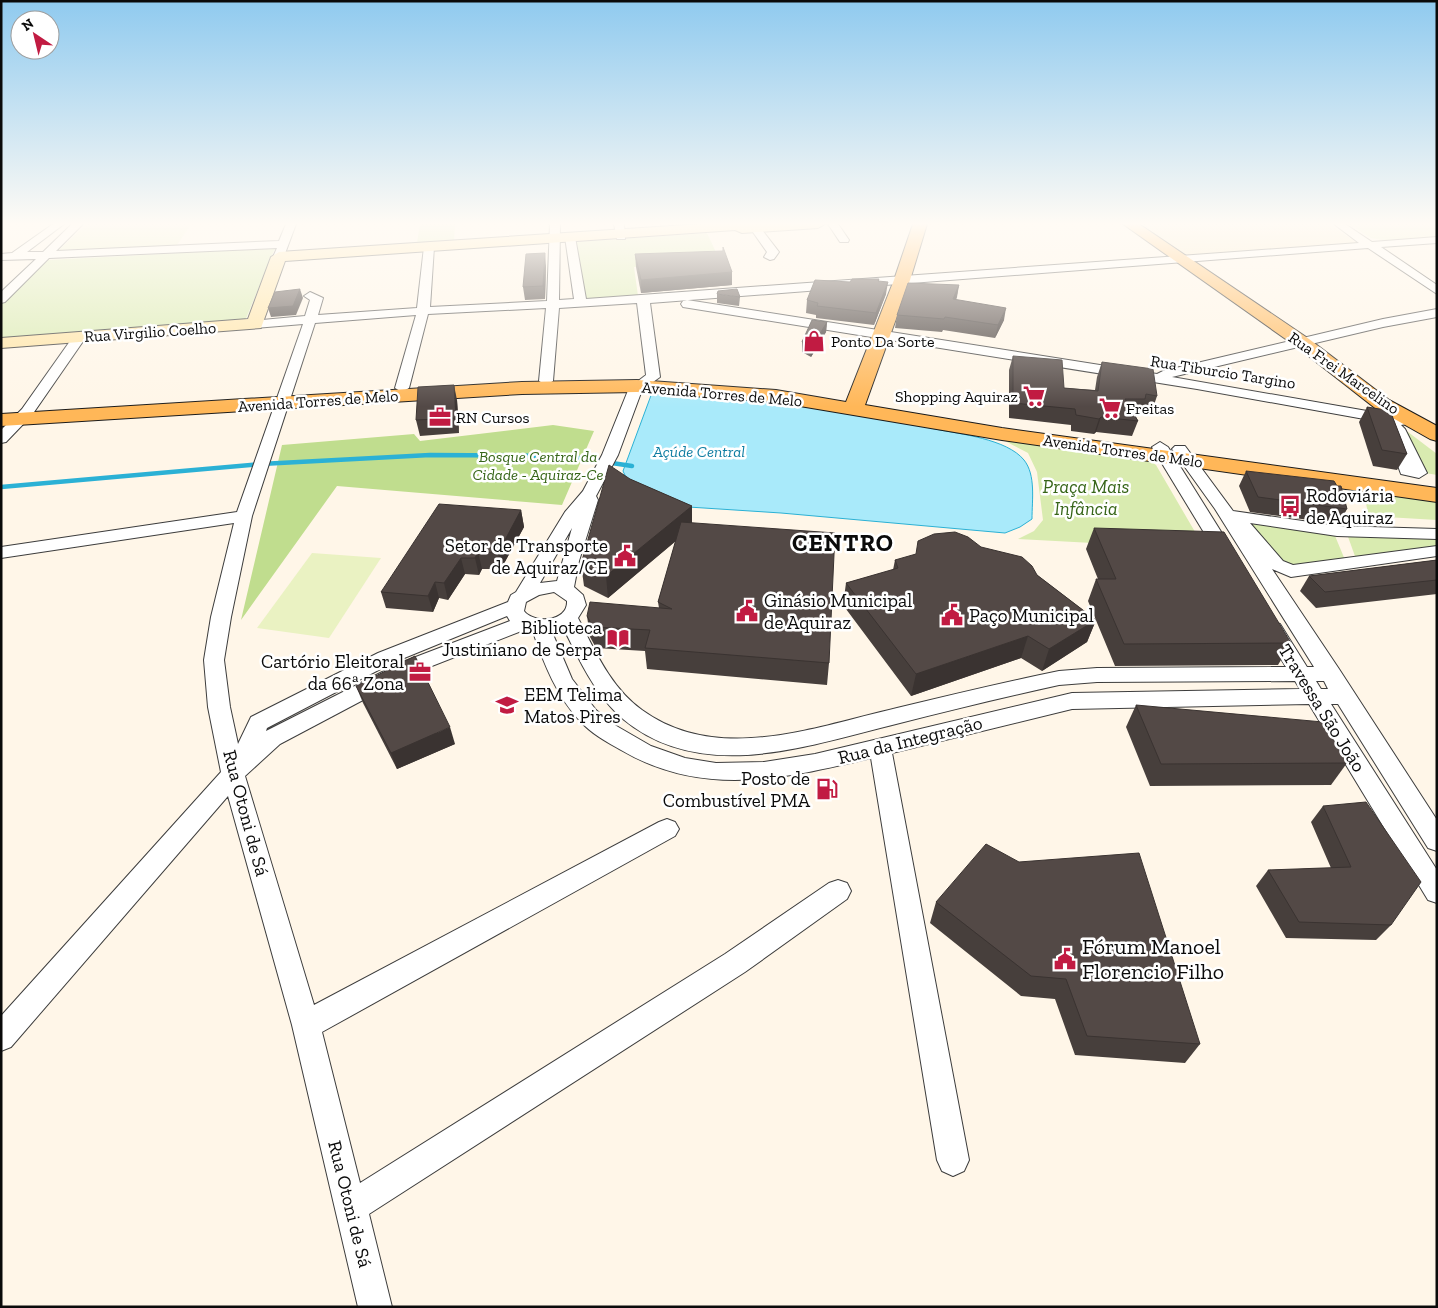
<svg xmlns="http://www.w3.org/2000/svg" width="1438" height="1308" viewBox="0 0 1438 1308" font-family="'Zilla Slab',serif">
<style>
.farmland{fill:#f6e9c6}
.green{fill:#d9ebb0}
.forest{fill:#c0dd8e}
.pitch{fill:#eaf2c2}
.water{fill:#a9eafa;stroke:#2bb1d5}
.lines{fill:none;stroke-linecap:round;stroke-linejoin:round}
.stream{stroke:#2bb1d5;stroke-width:4.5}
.street-casing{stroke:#3d3d3d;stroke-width:2}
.secondary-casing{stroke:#2c2c2c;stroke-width:2}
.primary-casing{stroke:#1b1b1b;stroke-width:2}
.street{fill:#fff;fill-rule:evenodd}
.secondary{fill:#ffe4a3;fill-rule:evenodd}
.primary{fill:#ffb758;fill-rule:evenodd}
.wall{fill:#473f3c}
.shaded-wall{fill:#3a3331}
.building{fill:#534946;stroke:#3a3331}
.labels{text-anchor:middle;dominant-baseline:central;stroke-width:5;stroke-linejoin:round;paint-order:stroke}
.far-street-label{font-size:16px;fill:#0a0a0a;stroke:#fff}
.far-poi-label{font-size:16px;fill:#0a0a0a;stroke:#fff;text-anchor:start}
.far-water-label{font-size:16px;font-style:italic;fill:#0e7da2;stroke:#fff}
.far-park-label{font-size:16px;font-style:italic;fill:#366518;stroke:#fff}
.park-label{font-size:19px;font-style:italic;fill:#366518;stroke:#fff}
.poi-label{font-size:19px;fill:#0a0a0a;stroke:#fff;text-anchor:start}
.street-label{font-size:19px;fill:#0a0a0a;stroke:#fff}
.near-poi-label{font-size:22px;fill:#0a0a0a;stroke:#fff;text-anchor:start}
.district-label{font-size:24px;font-weight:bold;letter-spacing:1px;fill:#0a0a0a;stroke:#fff}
</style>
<rect width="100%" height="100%" fill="#fff6e8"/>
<!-- farmland -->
<path class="farmland" d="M1135,224H1329L1359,244L1181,257Z"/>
<!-- green -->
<g class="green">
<path d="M420,224H455L454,241L417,243Z"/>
<path d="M707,233L721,263L634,267L638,296L581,299L574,242Z"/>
<path d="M275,248L245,321L1,341V304L48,260Z"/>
<path d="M1399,429L1408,432L1437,454V475L1420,472Z"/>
<path d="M1005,441L1147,459L1156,465L1205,549L1018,539L1034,531L1043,520L1037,472L1028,453Z"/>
<path d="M1360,491L1437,499V520L1369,516L1366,504Z"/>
<path d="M1239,518L1333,531L1345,560L1290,568Z"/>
<path d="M1347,534L1437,536V549L1356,559Z"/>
</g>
<!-- forest -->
<path class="forest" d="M553,425L594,431L562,505L337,486L241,620L282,445L414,434L420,441Z"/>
<!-- pitch -->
<g class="pitch">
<path d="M87,224H191L177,245L59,250Z"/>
<path d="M1349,224H1437V237L1389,241L1371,238Z"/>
<path d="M312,553L381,558L329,638L257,628Z"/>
</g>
<!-- water -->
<path class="water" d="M653,390C748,399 842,409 935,429C960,434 1007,439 1024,460C1036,475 1032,500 1032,519L1020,527L1005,533L781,513L673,506L630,486L623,471Z"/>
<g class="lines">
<!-- stream -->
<path class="stream" d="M1,487L261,464L430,455L565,456L632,466"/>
<!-- street casing -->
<g class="street-casing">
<g id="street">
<path d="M53,224H64L27,252H43L72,224H83L56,251L279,241L286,224H296L283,259L279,260L273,257L277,248L49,258L5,302L1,303V292L36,259L1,260V254L12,253Z"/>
<path d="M550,224H560L559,300L574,299L565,237L570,234L575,237L586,299L1359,243L1334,224H1345L1372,242L1437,237V243L1381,247L1437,285V294L1368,248L650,303L660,377L642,390L618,455L596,496L598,500L579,561L574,587L583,595L586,605L578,618C595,651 611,688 642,710C718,765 815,727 897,708C951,695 1005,682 1059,671L1097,668L1286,667L1263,629L1266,624L1273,622L1280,624L1307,667H1314L1215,509L1172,449L1175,446H1185L1233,511L1337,526L1437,529V539L1337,536L1250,523L1283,561L1293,565L1437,546V556L1291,577L1272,569L1339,669L1437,820V851L1428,848L1338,704H1331L1437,870V903L1428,900L1309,704L1072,709L892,753L969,1160L964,1171L953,1176L942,1171L937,1160L871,758C784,779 703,798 621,750C607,742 592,734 581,722C557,697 544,664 533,632L524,630L414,673L331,717L280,744L245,776L314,1005L659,822L667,819L675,822L679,829L675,836L322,1032L360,1183L725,954L829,883L838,880L847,883L851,891L847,899L745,972L369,1214L392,1307H358L292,1025L228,796L11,1047L1,1051V1016L221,772L208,707L204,660L211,617L234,523L1,558V547L237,512L303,324L255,328L251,327L249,324L251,321L305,316L310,300L304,296L310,292L323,298L318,315L417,308L424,247L429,244L434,247L430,307L547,301ZM637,303L646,375L629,388L602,455L583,491L565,512L516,592L511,595L508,602L378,653L251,717L238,744L230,707L224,660L231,617L252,516L315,323L416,315L395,388L402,392L409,388L428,314L546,308L539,381L546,385L553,381L559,308ZM572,528L557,581L540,583ZM554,592L567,601C568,622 534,624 524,611L526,602L539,595ZM507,616L510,621L400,663L266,731L267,728L392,663ZM563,629C568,635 572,647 577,655C589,679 603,702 623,719C702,785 810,745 896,724C951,710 1005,697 1059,685L1097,682L1295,681L1300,689L1072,693L815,754L764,762L716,763L685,758L651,746L613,724L596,710L572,679L552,632ZM1316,681H1324L1328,689H1321Z"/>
<path d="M614,224H624L625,239H617Z"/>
<path d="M828,224H838L849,240L848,242H840Z"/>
<path d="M755,225L759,226L779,252L774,259L770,260L764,257L767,252L750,228Z"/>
<path d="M687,300L1157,374L1163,371L1383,319L1437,309V317L1383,327L1172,377L1407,418L1409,421L1407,424L1401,425L1405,429L1427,473L1419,478L1401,474L1384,428L1392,424L1197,389L683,307L681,304L683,301Z"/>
<path d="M80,333L86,337L32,415L6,442L1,443V430L22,409L75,334Z"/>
<path d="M1160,442L1168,447L1235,554L1232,558H1220L1217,554L1152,447Z"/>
</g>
</g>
<!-- secondary casing -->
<g class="secondary-casing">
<path id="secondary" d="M702,224H825L818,228L742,233L735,230L285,261L261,328L1,348V338L248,319L271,257L279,252Z"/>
</g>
<!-- primary casing -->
<g class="primary-casing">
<g id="primary">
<path d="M913,224H927L910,280L865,405L1002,428L1437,488V502L1002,440L776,402L637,392L522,394L1,426V414L522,382L637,380L776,390L846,402L894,280Z"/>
<path d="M1123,224H1139L1309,339L1389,400L1437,426V441L1430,439L1375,408L1297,347Z"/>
</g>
</g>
<!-- street -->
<use href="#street" class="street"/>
<!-- secondary -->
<use href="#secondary" class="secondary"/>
<!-- primary -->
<use href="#primary" class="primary"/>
</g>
<!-- wall -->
<g class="wall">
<path d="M635,254L732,272V285L641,293L636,267Z"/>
<path d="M546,266L545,299L525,300L523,287Z"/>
<path d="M879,279V281L886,294L874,325L816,318V315L806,313L807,300L850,282Z"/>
<path d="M959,285L956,300L1004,320L995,338L943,330L942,332L895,328L897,315Z"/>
<path d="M717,294L740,297L739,306L717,303Z"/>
<path d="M827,322L826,332L811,357L802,352V342Z"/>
<path d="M1013,356L1064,388L1095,390L1097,377L1102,362L1157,396L1152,411L1141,410L1139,415L1134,414L1138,421L1132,436L1096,432L1094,434L1071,431V425L1009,418V370Z"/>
<path d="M457,400L459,433L420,436L416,420Z"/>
<path d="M1367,407L1391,413L1407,454L1397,470L1373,466L1359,422Z"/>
<path d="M1246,471L1347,509L1339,524L1250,512L1239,486Z"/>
<path d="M630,479L692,506V523L829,663L827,685L647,669L645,651L596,648L590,637L587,616L659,608L658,602L676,541L608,598L584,586L581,564Z"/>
<path d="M521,510L524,527L501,569H482L479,575L465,574L448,600L439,598L433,612L386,608L381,592Z"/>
<path d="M1094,528L1291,643L1278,665L1115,666L1088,601L1096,579H1098L1086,549Z"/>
<path d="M981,547L1037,575L1096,620L1087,642L1042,671L1021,658L911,696L843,605L846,583L893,570L895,560Z"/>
<path d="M1437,560V594L1316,608L1300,591L1309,576Z"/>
<path d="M356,686L455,744L397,769L363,703Z"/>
<path d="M1136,705L1347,763L1331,785L1150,786L1126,727Z"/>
<path d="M1323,806L1391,925L1376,940L1286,938L1256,886L1268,870L1331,868L1311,822Z"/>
<path d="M936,902L1200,1044L1185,1063L1075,1055L1055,999L1021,996L930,923Z"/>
</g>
<!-- shaded-wall -->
<g class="shaded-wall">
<path d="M545,253L546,266L545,299L543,286Z"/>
<path d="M732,272V285L641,293V280Z"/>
<path d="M888,282L886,294L874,325L876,313Z"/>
<path d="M959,285L957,297L951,312L953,299Z"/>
<path d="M300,289L303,298L296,315L271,317L268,308Z"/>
<path d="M1006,308L1004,320L995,338L998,325Z"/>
<path d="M827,322L826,332L811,357L812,347Z"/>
<path d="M454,385L457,400L459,433L456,418Z"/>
<path d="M1101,417L1096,432L1094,434L1099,419Z"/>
<path d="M692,506V527L608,598L606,576Z"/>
<path d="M521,510L524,527L501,569L498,553Z"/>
<path d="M478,552L482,569L479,575L475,558Z"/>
<path d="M461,558L465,574L448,600L444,583Z"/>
<path d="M435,582L439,598L433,612L428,596Z"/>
<path d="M1096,620L1087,642L1042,671L1049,649Z"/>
<path d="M1028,636L1021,658L911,696L916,674Z"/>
<path d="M450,727L455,744L397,769L391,753Z"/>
</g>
<!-- building -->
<g class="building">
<path d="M723,247L732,272L641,280L635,254L723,251Z"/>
<path d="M545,253L543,286L523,287L526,254Z"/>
<path d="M852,279H879L878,281L888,282L876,313L817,306L818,303L807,300L815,280L850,282Z"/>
<path d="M908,283L959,285L953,299L1006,308L998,325L945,317L944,319L897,315Z"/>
<path d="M300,289L293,306L268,308L275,292Z"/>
<path d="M737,289L740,297L717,294L718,291Z"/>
<path d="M812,320L827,322L812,347L802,342Z"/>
<path d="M1013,356L1062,360L1064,388L1098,391L1102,362L1153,369L1157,396L1146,394L1145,399H1125L1138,421L1101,417L1099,419L1076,415L1075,409L1013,403Z"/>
<path d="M454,385L456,418L416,420L418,387Z"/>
<path d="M1367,407L1392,411L1391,413L1407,454L1382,450Z"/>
<path d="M609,465L630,479L692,506L606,576L581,564Z"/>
<path d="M1246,471L1334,481L1337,486H1341L1347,509L1258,497Z"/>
<path d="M439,504L521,510L498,553L478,552L475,558H461L444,583L435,582L428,596L381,592Z"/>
<path d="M681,522L835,533L829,663L645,648L650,630L593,627L587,616L590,602L672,609L658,602Z"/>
<path d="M1094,528L1224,532L1291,643L1124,644L1096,579H1116Z"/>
<path d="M955,532L968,537L981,547L1022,557L1032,566L1037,575L1096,620L1049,649L1028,636L916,674L846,583L898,568L895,560L916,554L918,541L934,534Z"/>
<path d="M1437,560V580L1325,592L1309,576Z"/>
<path d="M415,656L450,727L391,753L356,686Z"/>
<path d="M1136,705L1323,722L1347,763L1161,764Z"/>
<path d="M1366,802L1421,882L1391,925L1299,922L1268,870L1351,867L1323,806Z"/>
<path d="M986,844L1019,862L1139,853L1200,1044L1087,1036L1066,979L1031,976L936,902Z"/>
</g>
<!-- sky -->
<linearGradient id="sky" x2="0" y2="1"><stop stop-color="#8fcaef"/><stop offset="0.55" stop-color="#fffbf5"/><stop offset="1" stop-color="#fffbf5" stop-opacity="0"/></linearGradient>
<rect width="1438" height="407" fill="url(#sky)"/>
<!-- icons -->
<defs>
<g id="shop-bare" transform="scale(1.725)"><path d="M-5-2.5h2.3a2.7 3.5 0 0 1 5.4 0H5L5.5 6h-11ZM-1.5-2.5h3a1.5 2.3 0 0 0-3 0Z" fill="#c11b42" stroke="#fff" stroke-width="2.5" paint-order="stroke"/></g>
<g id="supermarket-bare" transform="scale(1.725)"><path d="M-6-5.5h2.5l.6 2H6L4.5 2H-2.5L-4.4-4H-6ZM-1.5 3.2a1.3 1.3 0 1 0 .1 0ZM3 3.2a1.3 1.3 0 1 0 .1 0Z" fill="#c11b42" stroke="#fff" stroke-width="2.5" paint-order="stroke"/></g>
<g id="office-bare" transform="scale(1.725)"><path d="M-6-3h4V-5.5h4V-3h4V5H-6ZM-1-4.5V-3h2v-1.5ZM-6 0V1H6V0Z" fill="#c11b42" stroke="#fff" stroke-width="2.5" paint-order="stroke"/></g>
<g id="bus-bare" transform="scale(1.725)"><path d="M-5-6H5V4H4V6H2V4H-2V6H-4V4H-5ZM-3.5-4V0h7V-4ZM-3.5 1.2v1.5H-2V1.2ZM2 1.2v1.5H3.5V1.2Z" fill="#c11b42" stroke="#fff" stroke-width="2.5" paint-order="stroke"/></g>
<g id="civic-bare" transform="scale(1.725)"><path d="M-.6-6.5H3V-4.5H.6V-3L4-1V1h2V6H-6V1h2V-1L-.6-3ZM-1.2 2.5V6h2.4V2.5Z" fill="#c11b42" stroke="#fff" stroke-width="2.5" paint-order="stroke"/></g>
<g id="library-bare" transform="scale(1.725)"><path d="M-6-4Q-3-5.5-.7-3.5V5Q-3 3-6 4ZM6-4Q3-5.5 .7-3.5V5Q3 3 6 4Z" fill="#c11b42" stroke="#fff" stroke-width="2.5" paint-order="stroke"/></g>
<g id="school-bare" transform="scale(1.725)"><path d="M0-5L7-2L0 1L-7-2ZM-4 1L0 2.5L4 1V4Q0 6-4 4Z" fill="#c11b42" stroke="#fff" stroke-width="2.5" paint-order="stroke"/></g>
<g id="fuel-bare" transform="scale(1.725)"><path d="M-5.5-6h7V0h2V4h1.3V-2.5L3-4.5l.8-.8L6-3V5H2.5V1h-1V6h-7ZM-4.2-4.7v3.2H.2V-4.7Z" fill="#c11b42" stroke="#fff" stroke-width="2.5" paint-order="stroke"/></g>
</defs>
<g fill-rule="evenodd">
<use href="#shop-bare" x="814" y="341"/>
<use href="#supermarket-bare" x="1034" y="396"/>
<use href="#supermarket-bare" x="1110" y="408"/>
<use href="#office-bare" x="440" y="417"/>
<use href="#bus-bare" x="1290" y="506"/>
<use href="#civic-bare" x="625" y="556"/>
<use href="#civic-bare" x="747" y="611"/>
<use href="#civic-bare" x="952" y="615"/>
<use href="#library-bare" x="618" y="638"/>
<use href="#office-bare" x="420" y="672"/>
<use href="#school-bare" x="507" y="705"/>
<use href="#fuel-bare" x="827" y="789"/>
<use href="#civic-bare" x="1065" y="959"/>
</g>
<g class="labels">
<!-- far-street labels -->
<g class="far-street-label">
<text transform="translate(150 332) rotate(-4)">Rua Virgilio Coelho</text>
<text transform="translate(1223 372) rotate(9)">Rua Tiburcio Targino</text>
<text transform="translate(1344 373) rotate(35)">Rua Frei Marcelino</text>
<text transform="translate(722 394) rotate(5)">Avenida Torres de Melo</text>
<text transform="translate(318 401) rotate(-4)">Avenida Torres de Melo</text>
<text transform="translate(1123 451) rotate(8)">Avenida Torres de Melo</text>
</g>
<!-- far-poi labels -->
<g class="far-poi-label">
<text x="831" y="341">Ponto Da Sorte</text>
<text x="1018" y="396" text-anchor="end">Shopping Aquiraz</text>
<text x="1126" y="408">Freitas</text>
<text x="456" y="417">RN Cursos</text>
</g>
<!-- far-water labels -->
<g class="far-water-label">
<text x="699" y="451">Açúde Central</text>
</g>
<!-- far-park labels -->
<g class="far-park-label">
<text x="538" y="456">Bosque Central da<tspan x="538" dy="18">Cidade - Aquiraz-Ce</tspan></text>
</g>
<!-- park labels -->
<g class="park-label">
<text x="1086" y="486">Praça Mais<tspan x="1086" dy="22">Infância</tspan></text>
</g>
<!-- poi labels -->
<g class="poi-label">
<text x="1306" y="495">Rodoviária<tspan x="1306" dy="22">de Aquiraz</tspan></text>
<text x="608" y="545" text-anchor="end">Setor de Transporte<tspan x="608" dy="22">de Aquiraz/CE</tspan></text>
<text x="764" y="600">Ginásio Municipal<tspan x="764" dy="22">de Aquiraz</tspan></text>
<text x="969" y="615">Paço Municipal</text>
<text x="602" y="627" text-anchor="end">Biblioteca<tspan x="602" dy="22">Justiniano de Serpa</tspan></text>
<text x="404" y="661" text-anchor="end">Cartório Eleitoral<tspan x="404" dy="22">da 66ª Zona</tspan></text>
<text x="524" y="694">EEM Telima<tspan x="524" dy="22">Matos Pires</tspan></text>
<text x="810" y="778" text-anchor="end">Posto de<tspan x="810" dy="22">Combustível PMA</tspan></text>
</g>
<!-- street labels -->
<g class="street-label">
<text transform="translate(1322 708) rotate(58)">Travessa São João</text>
<text transform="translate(910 740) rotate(-14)">Rua da Integração</text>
<text transform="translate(246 813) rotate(75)">Rua Otoni de Sá</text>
<text transform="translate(350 1204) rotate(76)">Rua Otoni de Sá</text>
</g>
<!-- near-poi labels -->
<g class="near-poi-label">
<text x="1082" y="946">Fórum Manoel<tspan x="1082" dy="25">Florencio Filho</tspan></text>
</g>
<!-- district labels -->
<g class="district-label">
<text x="843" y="542">CENTRO</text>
</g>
</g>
<!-- border -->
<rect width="1438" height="1308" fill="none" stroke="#0a0a0a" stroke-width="5"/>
<!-- north arrow -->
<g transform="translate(35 35) rotate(325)"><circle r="24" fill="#ffffff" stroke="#9d9d9d"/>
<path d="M0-4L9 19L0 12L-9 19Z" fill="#c11b42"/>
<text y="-8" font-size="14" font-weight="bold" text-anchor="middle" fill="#0a0a0a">N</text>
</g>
</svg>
